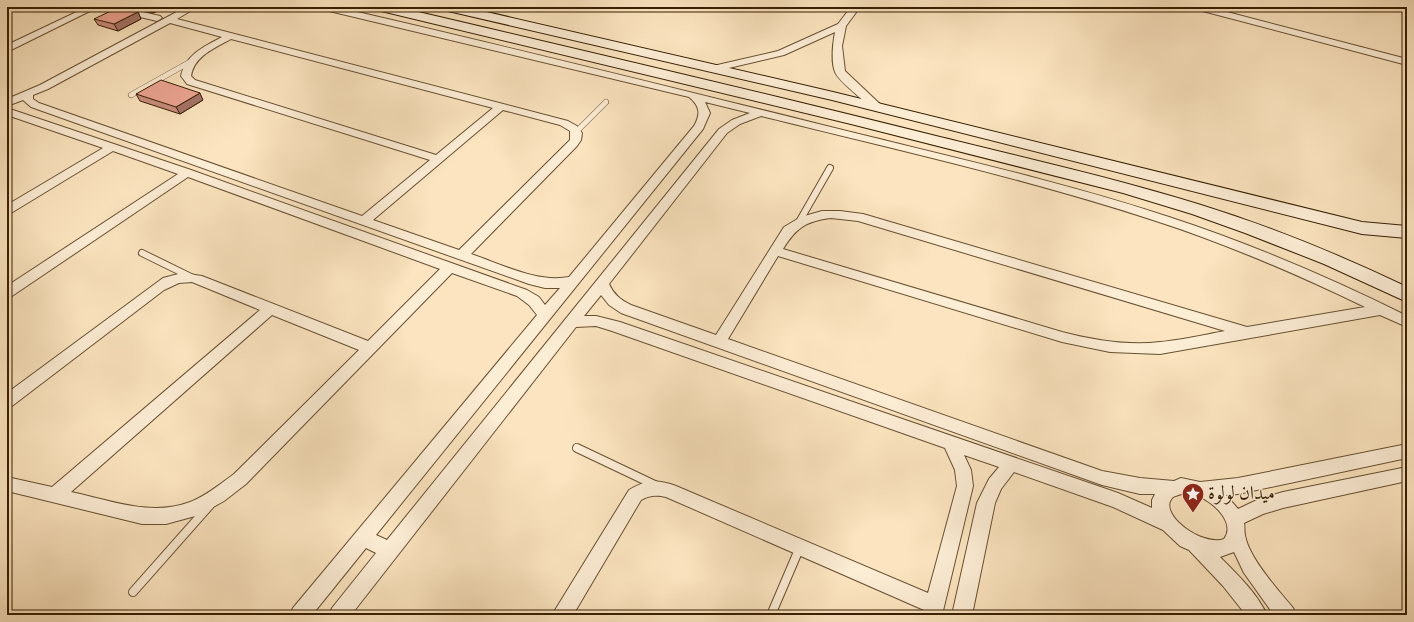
<svg xmlns="http://www.w3.org/2000/svg" width="1414" height="622" viewBox="0 0 1414 622" font-family="'IM FELL English',Amiri,serif">
<style>
.lines{fill:none;stroke-linecap:round;stroke-linejoin:round}
.lane-far2-casing{stroke:#685031;stroke-width:6}
.lane-far1-casing{stroke:#685031;stroke-width:8}
.lane-casing{stroke:#685031;stroke-width:10}
.street-casing{stroke:#685031;stroke-width:2}
.secondary-casing{stroke:#371f02;stroke-width:2}
.lane-far2{stroke:#fcedd5;stroke-width:5}
.lane-far1{stroke:#fcedd5;stroke-width:6}
.lane{stroke:#fcedd5;stroke-width:8}
.street{fill:#fcedd5;fill-rule:evenodd}
.secondary{fill:#fcedd5;fill-rule:evenodd}
.wall{fill:#cb8e7f;stroke:#371f02}
.shaded-wall{fill:#a57468;stroke:#371f02}
.building{fill:#eca594;stroke:#371f02}
.labels{text-anchor:middle;dominant-baseline:central;stroke-width:3;stroke-linejoin:round;paint-order:stroke}
.near-poi-label{font-size:19px;fill:#371f02;stroke:#fcedd5;text-anchor:start}
</style>
<rect width="100%" height="100%" fill="#fbe4bf"/>
<filter id="stains"><feTurbulence type="fractalNoise" baseFrequency=".005" numOctaves="4"/><feColorMatrix values="0 0 0 0 .2 0 0 0 0 .09 0 0 0 0 .02 0 0 0 .5 -.17"/></filter>
<radialGradient id="worn" r=".72"><stop offset=".6" stop-color="#630" stop-opacity="0"/><stop offset="1" stop-color="#630" stop-opacity=".3"/></radialGradient>
<g class="lines">
<!-- lane-far2 casing -->
<g class="lane-far2-casing">
<g id="lane-far2">
<path d="M131,95L190,62"/>
<path d="M576,132L606,102"/>
</g>
</g>
<!-- lane-far1 casing -->
<g class="lane-far1-casing">
<g id="lane-far1">
<path d="M799,222L830,168"/>
<path d="M142,253L191,277"/>
</g>
</g>
<!-- lane casing -->
<g class="lane-casing">
<g id="lane">
<path d="M577,448L657,486"/>
<path d="M133,592L210,505"/>
<path d="M771,615L800,547"/>
</g>
</g>
<!-- street casing -->
<g class="street-casing">
<g id="street">
<path d="M87,7H98L7,52V45Z"/>
<path d="M105,7H121L160,16L162,18L157,21L106,9Z"/>
<path d="M186,7H197L177,19L568,121L577,126L582,133L581,140L577,146L471,254C501,264 537,283 569,277L694,126C701,114 700,106 689,97L325,10L321,7H336C510,47 682,90 855,133C960,159 1066,183 1169,217C1251,244 1331,278 1407,316V327L1380,315L1160,354L1110,352L1062,342L778,256L728,339L1102,471L1140,478L1174,481L1181,478L1200,482L1238,478L1407,444V458L1238,494L1226,495L1238,509L1259,499L1283,492L1407,467V481L1283,508L1263,514L1244,523C1245,527 1244,531 1245,535C1248,557 1279,591 1293,608L1296,615H1274L1244,573L1234,552L1220,557C1237,574 1257,593 1267,615H1246L1223,586L1189,550L1180,546L1163,530L1113,507L1014,472L1001,489L995,503L972,615H952L977,503L989,479L999,467L964,455L971,470L973,486L942,615H922L924,610L666,497C657,495 650,495 641,500L573,615H552L629,490C645,480 658,479 676,486L928,593L957,486L955,470L945,448L612,331L596,326L576,327L351,615H329L332,608L376,553L366,548L312,615H290L293,608L537,315L529,305L517,296L452,273L246,484L224,501L199,515L166,524H142L7,491V477L52,487L260,310L192,282L179,283L164,290L12,406L7,408V393L163,278L182,273L202,276L368,341L440,269L188,177L12,296L7,298V286L178,174L113,151L11,213L7,214V205L103,148L7,115V108L191,170L527,290L539,297L545,305L560,288H545L529,284L31,107L23,100L7,106V99L40,85ZM170,23L222,37C205,46 185,55 181,76L187,84L430,160L362,216L39,103L33,99V95L48,89ZM231,39L493,108L436,155L195,80L191,76C194,56 215,48 231,39ZM705,102L750,113L732,120L719,129L387,540L376,535L703,129L710,113ZM503,110L560,125L570,131V140L459,250L373,220ZM761,116C894,149 1029,179 1159,222C1230,245 1298,275 1365,307L1247,327L863,214L840,211H822L801,217L784,227L716,335L631,305C621,300 614,295 609,284L727,133L740,124ZM831,218L858,221L1225,331C1203,335 1182,340 1160,342C1128,346 1093,340 1062,332L783,249C796,228 806,221 831,218ZM601,295L609,305L621,313L1102,485L1140,494H1155L1152,500V508L1118,493L620,322L596,316H584ZM272,315L359,350L234,474C220,484 206,496 190,502C151,517 110,500 71,492ZM1181,494C1188,494 1194,495 1200,497C1214,503 1236,523 1224,539C1202,547 1156,513 1173,497C1175,496 1179,495 1181,494Z"/>
<path d="M851,7H860L846,26L842,46L845,71L881,105L882,107L881,109H873C865,101 839,82 835,72C831,62 833,43 835,32L784,55L716,71L711,68L713,66L778,51L838,24Z"/>
<path d="M1194,7H1208L1407,59V65L1195,9Z"/>
</g>
</g>
<!-- secondary casing -->
<g class="secondary-casing">
<g id="secondary">
<path d="M375,7H397C577,49 757,91 936,136C1025,158 1114,178 1201,205C1272,227 1340,255 1407,287V302L1324,264L1245,233L1192,214L1123,193L851,124L377,10Z"/>
<path d="M442,7H465L833,92L1362,222L1407,226V238L1362,234L832,100L448,11L444,10Z"/>
</g>
</g>
<!-- lane-far2 -->
<use href="#lane-far2" class="lane-far2"/>
<!-- lane-far1 -->
<use href="#lane-far1" class="lane-far1"/>
<!-- lane -->
<use href="#lane" class="lane"/>
<!-- street -->
<use href="#street" class="street"/>
<!-- secondary -->
<use href="#secondary" class="secondary"/>
</g>
<!-- wall -->
<g class="wall">
<path d="M132,7H166L153,13L133,8Z"/>
<path d="M138,12L141,19L118,31L98,25L94,19Z"/>
<path d="M136,94L203,100L180,114L140,101Z"/>
</g>
<!-- shaded-wall -->
<g class="shaded-wall">
<path d="M150,7H166L153,13Z"/>
<path d="M138,12L141,19L118,31L114,24Z"/>
<path d="M200,93L203,100L180,114L176,107Z"/>
</g>
<!-- building -->
<g class="building">
<path d="M117,8L138,12L114,24L94,19Z"/>
<path d="M161,80L200,93L176,107L136,94Z"/>
</g>
<!-- icons -->
<defs>
<g id="sight-pin" transform="scale(1.15)"><path d="M0 17L-7.5 6A9.5 9.5 0 1 1 7.5 6Z" fill="#8f2418" stroke="#fcedd5"/><path d="M0-6L1.8-2.2L6-1.7L2.9 1.2L3.7 5.4L0 3.3L-3.7 5.4L-2.9 1.2L-6-1.7L-1.8-2.2Z" fill="#fff"/></g>
</defs>
<g fill-rule="evenodd">
<use href="#sight-pin" x="1193" y="494"/>
</g>
<g class="labels">
<!-- near-poi labels -->
<g class="near-poi-label">
<text x="1208" y="494">ميدان لولوة</text>
</g>
</g>
<!-- margin -->
<rect width="1414" height="622" fill="none" stroke="#fbe4bf" stroke-width="24"/>
<rect x="8" y="8" width="1398" height="606" fill="none" stroke="#371f02" stroke-width="2"/>
<rect x="12" y="12" width="1390" height="598" fill="none" stroke="#371f02"/>
<rect width="100%" height="100%" filter="url(#stains)"/>
<rect width="100%" height="100%" fill="url(#worn)"/>
</svg>
